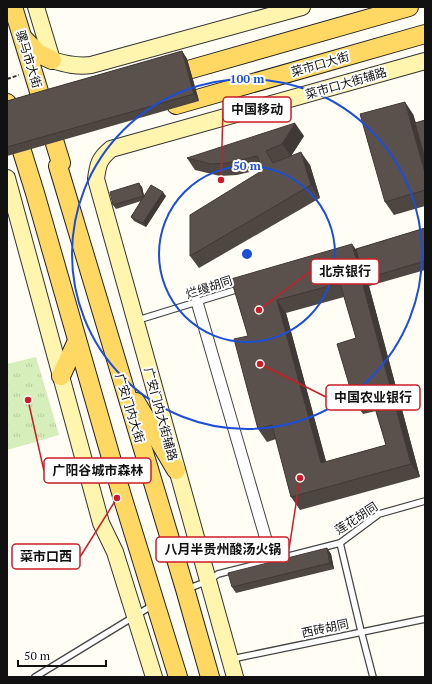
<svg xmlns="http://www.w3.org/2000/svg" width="432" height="684" viewBox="0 0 432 684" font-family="'PT Serif','Noto Sans SC',serif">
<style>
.grass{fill:url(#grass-tufts)}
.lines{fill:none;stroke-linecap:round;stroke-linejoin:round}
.lane-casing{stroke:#444;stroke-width:8}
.street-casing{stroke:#444;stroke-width:13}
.secondary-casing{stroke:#333;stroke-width:18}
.primary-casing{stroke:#222;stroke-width:20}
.path{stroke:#333;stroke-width:2;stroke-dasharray:4 2;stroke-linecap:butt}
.lane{stroke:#fff;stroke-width:5.5}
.street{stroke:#fff;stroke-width:11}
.secondary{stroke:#fff5af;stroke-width:16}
.primary{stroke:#ffd864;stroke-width:18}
.wall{fill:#4e4641;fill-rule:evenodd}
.shaded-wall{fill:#403935}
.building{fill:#5b514c;stroke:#403935;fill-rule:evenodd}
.ring{fill:none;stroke:#1d4ed8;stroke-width:2}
.labels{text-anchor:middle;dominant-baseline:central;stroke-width:4;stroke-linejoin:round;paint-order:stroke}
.street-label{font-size:12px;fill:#111;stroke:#fff}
.centre{fill:#1d4ed8;stroke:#fff;stroke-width:2}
.ring-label{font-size:12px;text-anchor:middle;font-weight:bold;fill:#1d4ed8;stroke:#fff;stroke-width:4;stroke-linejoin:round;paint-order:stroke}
.leader{fill:none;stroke:#cd1c26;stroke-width:1.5}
.callout-dot{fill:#cd1c26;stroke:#fff;stroke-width:1.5}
.callout{fill:#fff;stroke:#cd1c26;stroke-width:1.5}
.callout-label{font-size:13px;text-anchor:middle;font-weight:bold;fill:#111}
</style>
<defs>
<pattern id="grass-tufts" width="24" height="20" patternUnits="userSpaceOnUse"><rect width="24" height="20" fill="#d5eeba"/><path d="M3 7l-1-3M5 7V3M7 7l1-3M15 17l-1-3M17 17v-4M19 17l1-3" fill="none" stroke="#b6cb9f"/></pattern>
</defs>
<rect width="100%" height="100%" fill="#fffdf4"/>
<!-- grass -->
<path class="grass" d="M36,357L59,435L7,450V364Z"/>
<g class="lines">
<!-- lane casing -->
<g class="lane-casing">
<g id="lane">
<path d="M138,320L242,288"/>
<path d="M340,543L361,631L373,677"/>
<path d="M187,589L208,581L218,574L340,543L379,514L425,501"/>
<path d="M232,659L425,619"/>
<path d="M35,677L153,605"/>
</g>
</g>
<!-- street casing -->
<g class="street-casing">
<path id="street" d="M197,302L272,560"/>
</g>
<!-- secondary casing -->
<g class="secondary-casing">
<g id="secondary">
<path d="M36,7L52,60C65,64 77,67 91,65L302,7"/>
<path d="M7,178L101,523L115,552L154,677"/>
<path d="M235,677L96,179C98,164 99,159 111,149L425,61"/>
</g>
</g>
<!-- primary casing -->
<g class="primary-casing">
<g id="primary">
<path d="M13,7L61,163L58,166L185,589L210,677"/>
<path d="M23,38L39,54L52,60"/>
<path d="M167,76L409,7"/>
<path d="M7,103L35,193L122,496L178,677"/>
<path d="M176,105L425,34"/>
<path d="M61,376L77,341"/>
<path d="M136,402L176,470"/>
</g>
</g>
<!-- path -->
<path class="path" d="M7,79L19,75"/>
<!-- lane -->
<use href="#lane" class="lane"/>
<!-- street -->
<use href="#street" class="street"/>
<!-- secondary -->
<use href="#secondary" class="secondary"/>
<!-- primary -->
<use href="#primary" class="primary"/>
</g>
<!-- wall -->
<g class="wall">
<path d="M182,51L187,59L199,101L7,156V101Z"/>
<path d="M413,114L416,123L425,120V206L394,215L385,202Z"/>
<path d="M304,136L291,156L310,165L320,198L199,268L190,256L263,170V169L237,175L220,176L195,170L187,158Z"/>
<path d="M142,187L144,196H166L146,227L134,221L131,217L141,201L116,209L113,205Z"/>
<path d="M425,228V270L369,286L420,477L300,510L291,497L276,439L267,442L258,429L248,336L231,279L356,249ZM344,297L356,338L354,401L363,414L376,411L386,445L326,462L286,313Z"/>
<path d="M327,548L331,554L334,569L236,593L232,587Z"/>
</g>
<!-- shaded-wall -->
<g class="shaded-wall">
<path d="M182,51L187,59L199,101L194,94Z"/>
<path d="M405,102L413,114L425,155V173Z"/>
<path d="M295,123L304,136L291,156L282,144Z"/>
<path d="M301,152L310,165L320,198L311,185Z"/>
<path d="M139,183L142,187L145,200L143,196Z"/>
<path d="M163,192L166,196L146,227L143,223Z"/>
<path d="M352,244L361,256L364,279L369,286L420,477L411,464Z"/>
<path d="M277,300L286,313L330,476L321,463Z"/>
<path d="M327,548L331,554L334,569L330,563Z"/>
</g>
<!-- building -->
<g class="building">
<path d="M182,51L194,94L7,147V101Z"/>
<path d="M405,102L425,173V190L385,202L360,114Z"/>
<path d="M425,120V159L415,123Z"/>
<path d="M295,123L282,144L266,151L273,163L301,152L311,185L190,256V215L263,170L257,156L228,163L211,164L187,158Z"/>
<path d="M139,183L143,196L113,205L110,192Z"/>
<path d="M151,185L163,192L143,223L131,217Z"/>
<path d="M425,228V261L364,279L356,249Z"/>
<path d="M352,244L411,464L291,497L272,425L258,429L234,339L248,336L231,279ZM340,283L356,338L337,344L354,401L372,398L386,445L321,463L277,300Z"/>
<path d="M327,548L330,563L232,587L228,573Z"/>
</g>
<!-- distance rings -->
<g class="ring">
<circle cx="247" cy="254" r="88"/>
<circle cx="247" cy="254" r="175"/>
</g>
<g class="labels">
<!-- street labels -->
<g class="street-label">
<text transform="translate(29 59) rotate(73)">骡马市大街</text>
<text transform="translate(320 64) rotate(-16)">菜市口大街</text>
<text transform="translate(346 83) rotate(-16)">菜市口大街辅路</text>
<text transform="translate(209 287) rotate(-18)">烂缦胡同</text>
<text transform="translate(130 408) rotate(73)">广安门内大街</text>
<text transform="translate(161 414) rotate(75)">广安门内大街辅路</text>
<text transform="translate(356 518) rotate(-33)">莲花胡同</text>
<text transform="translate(325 628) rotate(-12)">西砖胡同</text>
</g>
</g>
<circle cx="247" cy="254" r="6" class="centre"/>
<g class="ring-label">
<text x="247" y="83">100 m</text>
<text x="247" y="170">50 m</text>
</g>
<!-- callouts -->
<path class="leader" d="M221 180L223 110M259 310L311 271M260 364L326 397M28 400L44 471M300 478L289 549M117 498L80 557"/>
<g class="callout-dot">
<circle cx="221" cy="180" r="4"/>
<circle cx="259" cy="310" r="4"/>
<circle cx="260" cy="364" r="4"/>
<circle cx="28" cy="400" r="4"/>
<circle cx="300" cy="478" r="4"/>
<circle cx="117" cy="498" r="4"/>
</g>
<g class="callout">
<rect x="223" y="97" width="68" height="25" rx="4"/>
<rect x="311" y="259" width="68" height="25" rx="4"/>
<rect x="326" y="385" width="94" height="25" rx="4"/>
<rect x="44" y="458" width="107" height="25" rx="4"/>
<rect x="156" y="537" width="133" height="25" rx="4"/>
<rect x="12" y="544" width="68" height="25" rx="4"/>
</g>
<g class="callout-label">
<text x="257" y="114">中国移动</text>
<text x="345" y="276">北京银行</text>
<text x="373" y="402">中国农业银行</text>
<text x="98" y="475">广阳谷城市森林</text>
<text x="223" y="554">八月半贵州酸汤火锅</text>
<text x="46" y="561">菜市口西</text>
</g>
<!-- border -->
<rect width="432" height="684" fill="none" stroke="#111111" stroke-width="16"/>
<!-- scale -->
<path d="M18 660v6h88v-6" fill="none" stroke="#111111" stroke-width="2"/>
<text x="24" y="660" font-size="12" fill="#111111" stroke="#ffffff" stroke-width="3" paint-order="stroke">50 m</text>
</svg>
